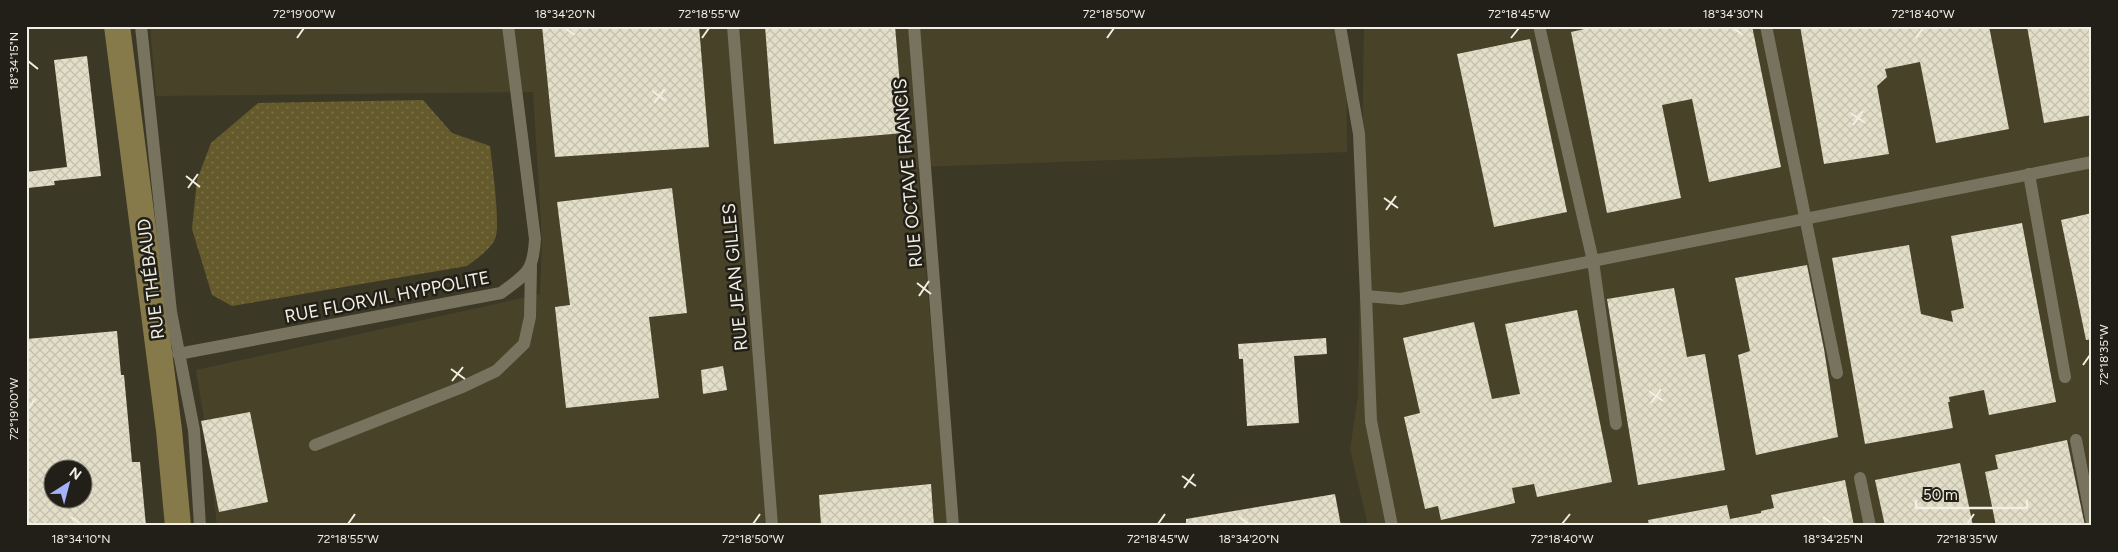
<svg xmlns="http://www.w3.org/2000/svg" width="2118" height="552" viewBox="0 0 2118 552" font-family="Figtree,sans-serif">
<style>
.built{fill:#484229}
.grass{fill:url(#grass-dots)}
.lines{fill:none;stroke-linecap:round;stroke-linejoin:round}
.river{stroke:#867a4a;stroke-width:26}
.building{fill:url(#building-cross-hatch);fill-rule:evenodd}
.minor{stroke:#78735f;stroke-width:12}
.ticks{fill:none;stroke:#f1eee3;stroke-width:2}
.labels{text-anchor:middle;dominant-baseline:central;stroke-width:5;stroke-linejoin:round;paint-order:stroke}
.street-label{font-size:18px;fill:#f1eee3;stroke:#211f17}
.neatline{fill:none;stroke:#f1eee3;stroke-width:2}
.ticks-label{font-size:12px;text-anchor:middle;fill:#f1eee3}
</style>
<defs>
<pattern id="grass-dots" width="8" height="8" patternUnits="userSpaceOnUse" patternTransform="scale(1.25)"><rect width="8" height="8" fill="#655a2c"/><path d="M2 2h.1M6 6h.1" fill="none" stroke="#7c724a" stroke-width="1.8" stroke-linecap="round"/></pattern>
<pattern id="building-cross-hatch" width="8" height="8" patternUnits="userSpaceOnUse" patternTransform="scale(1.25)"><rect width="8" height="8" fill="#e3dec8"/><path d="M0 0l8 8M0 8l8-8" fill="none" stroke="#c4c0ae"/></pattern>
</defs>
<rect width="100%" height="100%" fill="#3c3826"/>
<!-- built -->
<g class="built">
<path d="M150,26H1346L1347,152L917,167L948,526H217L207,437L196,370L540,294L542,240L533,92L156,96Z"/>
<path d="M1364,26H2092V526H1368L1350,449L1358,397Z"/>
</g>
<!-- grass -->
<path class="grass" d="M423,100L452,133L490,146C492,163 501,227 495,239C490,250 476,259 467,266L232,306L212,295L192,229L197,180L211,143L258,103Z"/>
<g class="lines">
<!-- river -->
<path class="river" d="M117,26L169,430L178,526"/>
</g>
<!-- building -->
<g class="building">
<path d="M542,26H699L709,147L555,157Z"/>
<path d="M765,26H895L904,133L774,144Z"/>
<path d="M1598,26H1752L1781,167L1709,182L1692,99L1662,105L1681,198L1607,213L1571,32Z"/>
<path d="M1800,26H1989L2009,129L1936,143L1920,62L1885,69L1887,77L1877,86L1889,154L1824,164Z"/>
<path d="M2027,26H2092V115L2044,123Z"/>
<path d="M1530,39L1567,212L1494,227L1457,54Z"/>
<path d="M87,56L101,176L54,181L55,185L28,188L26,172L67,167L54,60Z"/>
<path d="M672,188L687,313L649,317L659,398L566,408L555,307L570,305L557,202Z"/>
<path d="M2092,213V339L2086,340L2061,220Z"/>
<path d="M2022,223L2056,402L1989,415L1984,390L1949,397L1950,402H1948L1953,428L1865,444L1832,258L1909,245L1921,314L1953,322L1951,311L1964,308L1951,236Z"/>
<path d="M1807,265L1824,349L1838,437L1756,455L1738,355L1750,351L1735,278Z"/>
<path d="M1674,288L1687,357L1705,354L1725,470L1638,485L1607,299Z"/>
<path d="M1577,310L1612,482L1537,497L1534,484L1512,488L1515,503L1441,520L1438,506L1425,509L1404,417L1420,413L1403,338L1474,322L1492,399L1520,394L1505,324Z"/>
<path d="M117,331L121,375H124L132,462H140L146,526H26V339ZM52,470H82V500H52Z"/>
<path d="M1326,338L1327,354L1294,356L1299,423L1247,426L1243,359H1239L1238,344Z"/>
<path d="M723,366L727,390L703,394L701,370Z"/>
<path d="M250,412L268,502L219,512L201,421Z"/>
<path d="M2067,440L2085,526H1996L1985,472L1998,469L1995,455Z"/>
<path d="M1960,463L1973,526H1885L1875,480Z"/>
<path d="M1845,480L1854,526H1649L1648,520L1727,505L1730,519L1761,513V511L1774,508L1771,495Z"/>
<path d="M931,484L934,526H821L819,495Z"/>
<path d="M1335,494L1341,526H1186V519Z"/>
</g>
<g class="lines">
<!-- minor -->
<g class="minor">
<path d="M141,26L171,312L194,430L200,526"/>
<path d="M733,26L772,526"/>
<path d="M914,26L953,526"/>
<path d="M1340,26L1359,134L1366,296"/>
<path d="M1766,26L1837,373"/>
<path d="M1540,30L1593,261L1616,424"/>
<path d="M2029,174L2065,377"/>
<path d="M178,354L501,293C526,274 533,273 535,239L508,26"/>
<path d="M2076,440L2092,523"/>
<path d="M315,445L460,388L496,371L524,344L530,317L531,267"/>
<path d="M1860,478L1870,526"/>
<path d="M1392,526L1371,421L1366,296L1401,299L2092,162"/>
</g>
</g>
<!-- ticks -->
<path class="ticks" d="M565,28L575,35M1733,28L1743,35M297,38L304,28M702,38L709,28M1107,38L1114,28M1511,38L1519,28M1916,38L1923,28M28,61L38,69M652,91L666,101M654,103L665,89M1851,113L1865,123M1853,125L1863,111M186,176L200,187M188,188L198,174M1384,198L1398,208M1386,210L1396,196M917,283L931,294M919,296L929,281M2083,365L2090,355M451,369L465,379M452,381L463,367M1649,391L1663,401M1651,403L1661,389M28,409L35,399M1182,476L1196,486M1184,488L1194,474M71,517L81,524M1239,517L1249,524M1823,517L1833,524M348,524L355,514M753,524L760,514M1158,524L1165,514M1562,524L1570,514M1967,524L1974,514"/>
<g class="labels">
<!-- street labels -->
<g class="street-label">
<text transform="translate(908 173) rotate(-95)">RUE OCTAVE FRANCIS</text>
<text transform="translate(735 277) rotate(-95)">RUE JEAN GILLES</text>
<text transform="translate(151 279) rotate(-97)">RUE THÉBAUD</text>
<text transform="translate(387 297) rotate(-11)">RUE FLORVIL HYPPOLITE</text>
</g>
</g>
<!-- border -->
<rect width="2118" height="552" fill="none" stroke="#211f17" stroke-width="55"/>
<!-- north arrow -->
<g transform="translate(68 484) rotate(36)"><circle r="24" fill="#211f17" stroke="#747269"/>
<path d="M0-4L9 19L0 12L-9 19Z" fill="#a4b2fc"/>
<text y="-8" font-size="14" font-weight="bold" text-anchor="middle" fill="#f1eee3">N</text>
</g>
<!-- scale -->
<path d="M1916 500v8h111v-8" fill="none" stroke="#f1eee3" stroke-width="2.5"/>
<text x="1923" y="500" font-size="15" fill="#f1eee3" stroke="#211f17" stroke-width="4" paint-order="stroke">50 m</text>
<rect x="28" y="28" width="2062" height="496" class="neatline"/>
<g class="ticks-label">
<text x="304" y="18">72°19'00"W</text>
<text x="565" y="18">18°34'20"N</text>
<text x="709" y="18">72°18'55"W</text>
<text x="1114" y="18">72°18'50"W</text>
<text x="1519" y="18">72°18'45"W</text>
<text x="1733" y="18">18°34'30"N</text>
<text x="1923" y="18">72°18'40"W</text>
<text transform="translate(14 61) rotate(-90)" y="4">18°34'15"N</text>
<text transform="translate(2104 355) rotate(-90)" y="4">72°18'35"W</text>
<text transform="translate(14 409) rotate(-90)" y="4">72°19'00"W</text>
<text x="81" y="543">18°34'10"N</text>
<text x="348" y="543">72°18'55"W</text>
<text x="753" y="543">72°18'50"W</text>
<text x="1158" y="543">72°18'45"W</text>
<text x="1249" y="543">18°34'20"N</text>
<text x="1562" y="543">72°18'40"W</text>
<text x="1833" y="543">18°34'25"N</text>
<text x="1967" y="543">72°18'35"W</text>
</g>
</svg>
